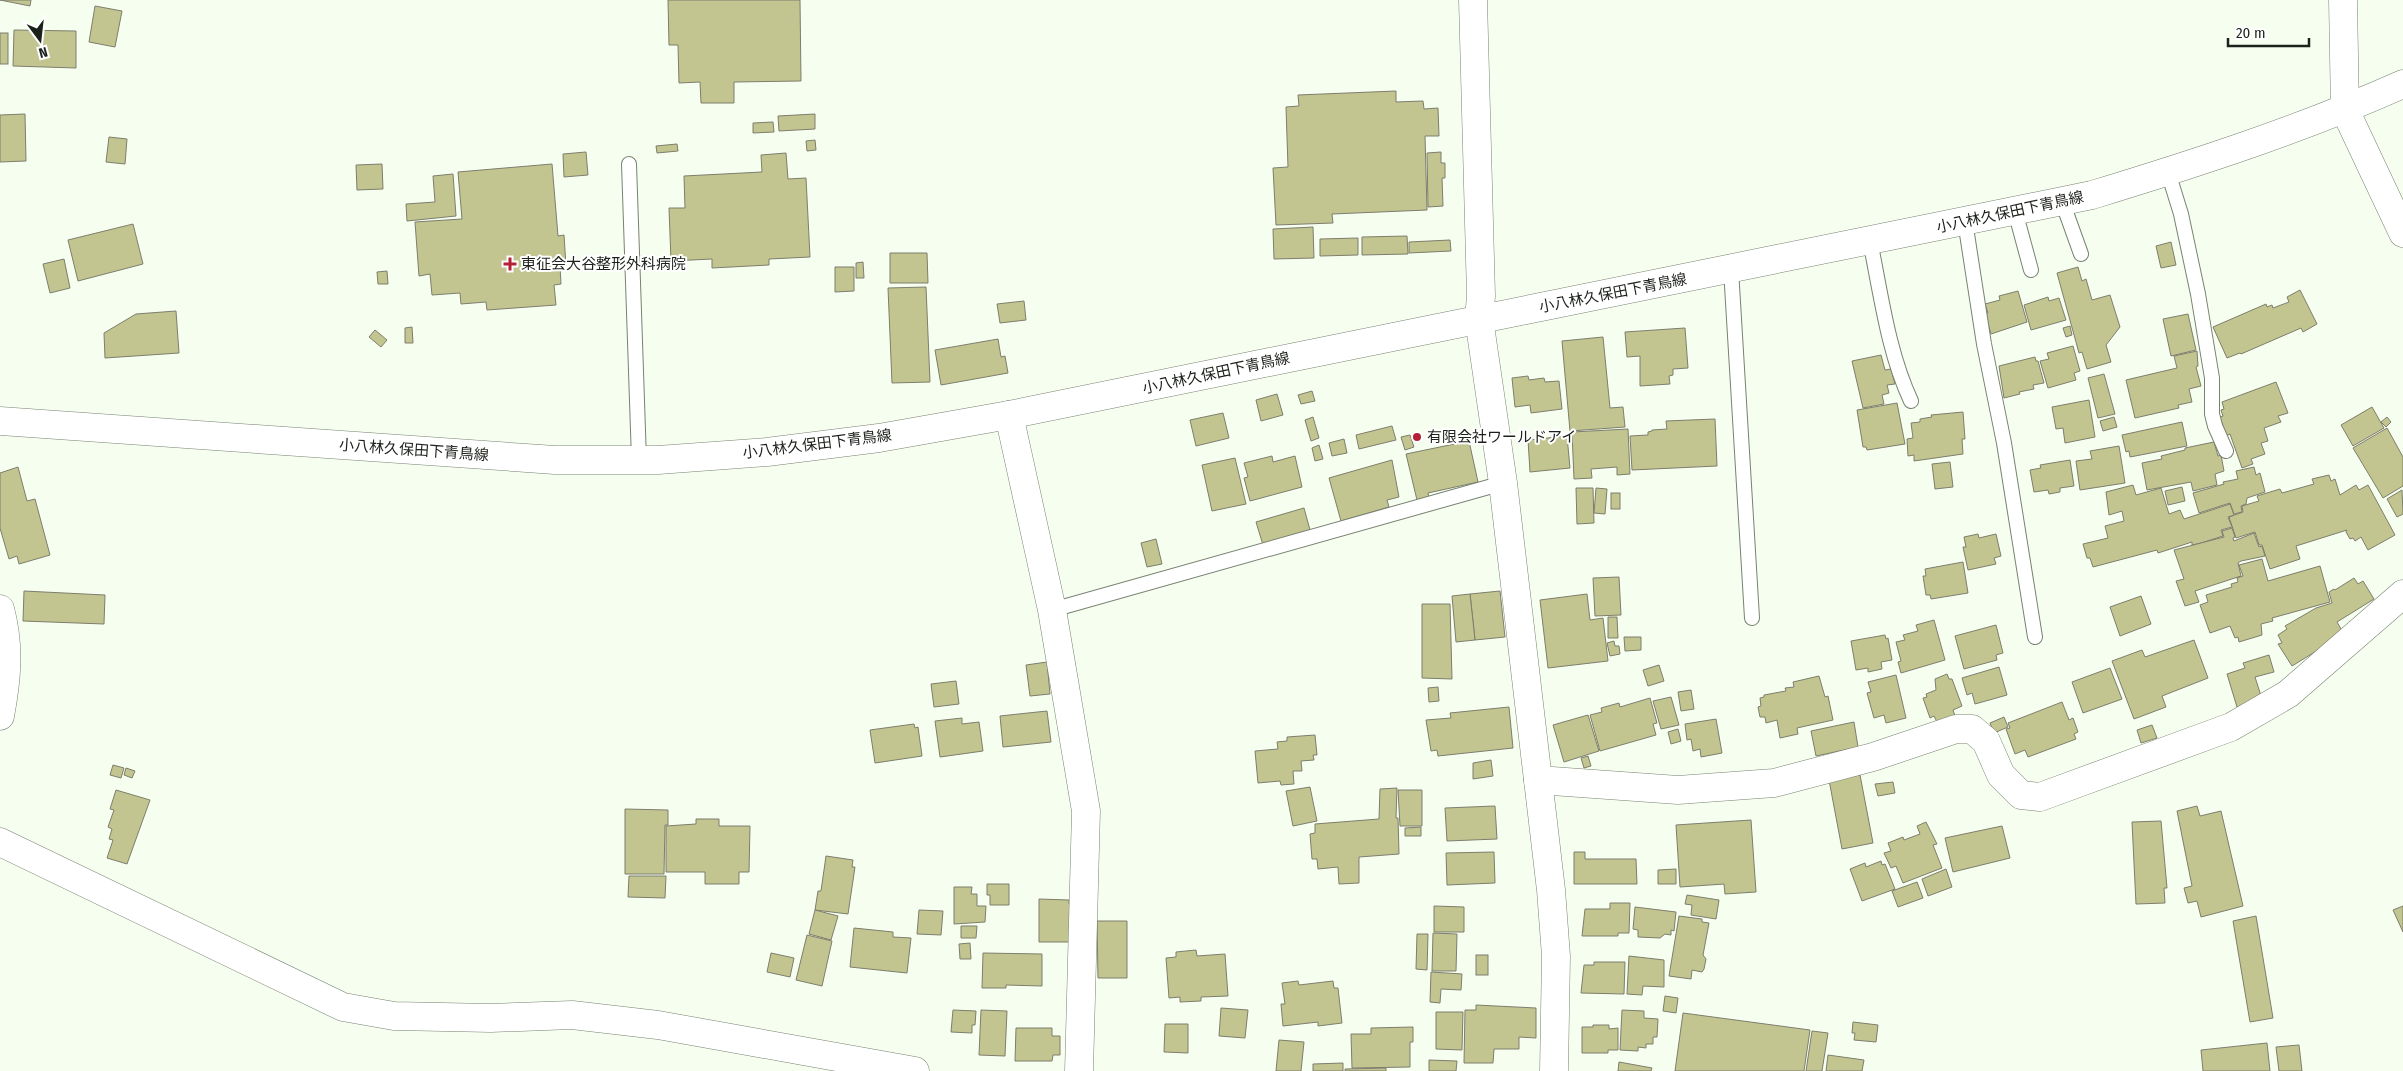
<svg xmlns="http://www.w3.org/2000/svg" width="2403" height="1071" viewBox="0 0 2403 1071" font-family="'Fira Sans Condensed','Noto Sans JP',sans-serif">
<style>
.building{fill:#c3c590;stroke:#7d7e6c}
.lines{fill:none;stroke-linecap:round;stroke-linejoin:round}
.lane-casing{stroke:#788272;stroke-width:16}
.street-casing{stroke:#788272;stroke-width:29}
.secondary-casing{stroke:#788272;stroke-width:29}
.lane{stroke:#fff;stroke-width:14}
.street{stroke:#fff;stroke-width:28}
.secondary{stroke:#fff;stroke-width:28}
.poi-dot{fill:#b42137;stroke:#fff;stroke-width:2}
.labels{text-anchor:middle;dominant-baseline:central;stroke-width:4;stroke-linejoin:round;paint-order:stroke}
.street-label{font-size:15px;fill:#1d211b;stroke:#fff}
.poi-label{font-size:15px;fill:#1d211b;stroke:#fff;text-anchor:start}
</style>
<rect width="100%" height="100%" fill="#f6fef0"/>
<!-- building -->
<g class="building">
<path d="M0,0H31L30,6Z"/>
<path d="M668,0H800L801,81L734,82V103H701L700,82L679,83L678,45H669Z"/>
<path d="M95,6L122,11L115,47L89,42Z"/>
<path d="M14,30L76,31V68L13,66Z"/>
<rect x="0" y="33" width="8" height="31"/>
<path d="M1396,91V102L1423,101L1424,109L1438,108L1439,136H1425L1427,210L1332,214L1333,223L1276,225L1273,168L1288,167L1286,107L1299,106L1298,95Z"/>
<path d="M25,114L26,161L0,162V115Z"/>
<path d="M815,114V129L779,131L778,116Z"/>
<path d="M773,122L774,132L753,133V123Z"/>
<path d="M109,137L127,139L125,164L106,162Z"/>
<path d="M815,140L816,150L807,151L806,141Z"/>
<path d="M677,144L678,151L657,153L656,146Z"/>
<path d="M586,152L588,175L564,177L563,154Z"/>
<path d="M1441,152V163H1445V178H1442L1443,206L1428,207L1427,153Z"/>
<path d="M786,153L788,179L806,178L810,257L769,259V265L712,268V259L671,261L669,208H685L684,176L762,172L761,155Z"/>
<path d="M382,164L383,189L357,190L356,165Z"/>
<path d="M552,164L558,236L564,235L566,266H560L561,284L554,285L556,305L487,310L486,302L461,304L460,293L432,295L430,274L419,276L415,222L462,219L458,172Z"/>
<path d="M453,174L456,216L407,221L406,204L435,202L433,176Z"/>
<path d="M133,224L143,264L78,281L68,240Z"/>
<path d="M1313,227L1314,258L1274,259L1273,229Z"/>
<path d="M1407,236L1408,254L1362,255V237Z"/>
<path d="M1358,238V255L1320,256V239Z"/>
<path d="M1450,240L1451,251L1409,253V242Z"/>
<path d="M2171,242L2176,265L2161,268L2156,246Z"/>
<path d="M890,253H927L928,283H890Z"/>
<path d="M64,259L70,288L50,293L43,264Z"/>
<path d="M863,262L864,278H856V263Z"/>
<path d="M835,267H854V291L835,292Z"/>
<path d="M2078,267L2082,281L2086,279L2092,300L2110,295L2120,327L2106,345L2111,362L2087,369L2082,352L2079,353L2057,273Z"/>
<path d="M387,271L388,284H378L377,272Z"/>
<path d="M926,287L930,382L892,383L888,288Z"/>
<path d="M2300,290L2317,324L2303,332L2301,328L2241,354L2240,353L2227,358L2213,327L2266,304L2267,307L2272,305L2273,308L2289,302L2287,297Z"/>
<path d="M2018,291L2027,322L1991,334L1985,314L1988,313L1985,304L2000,300L1999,296Z"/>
<path d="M2048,297L2049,301L2059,298L2066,320L2031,330L2024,305Z"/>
<path d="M1024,301L1026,320L1000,323L997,304Z"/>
<path d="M176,311L179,353L105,358L104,333L136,314Z"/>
<path d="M2188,314L2196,350L2171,356L2163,319Z"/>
<path d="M2070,326L2072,335L2066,337L2063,328Z"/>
<path d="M412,327L413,343H405V328Z"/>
<path d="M1685,328L1688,368L1673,369V375L1669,376L1670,384L1640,386V356L1627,357L1625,332Z"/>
<path d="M375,330L387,340L381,347L369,337Z"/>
<path d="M1603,337L1610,408L1623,407L1625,427L1570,431L1562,341Z"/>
<path d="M998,339L1001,357L1005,356L1008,373L941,385L935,350Z"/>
<path d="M2073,346L2080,371L2074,373L2076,380L2048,388L2040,361L2049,359L2047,353Z"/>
<path d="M2197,351L2198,366L2196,367L2201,386L2189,389L2192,402L2178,405L2179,408L2135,418L2126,380L2177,368L2174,356Z"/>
<path d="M1881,355L1885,370L1891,369L1895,384L1887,385L1889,393L1882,395L1884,404L1863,408L1852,361Z"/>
<path d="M2035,357L2036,361H2038L2044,383L2033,385L2034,389L2019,392L2020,394L2004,398L1999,366Z"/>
<path d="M2104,374L2115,414L2098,418L2088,378Z"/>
<path d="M1528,376L1529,380L1544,378L1545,382L1559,381L1562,409L1531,413L1530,405L1515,407L1512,378Z"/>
<path d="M2276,382L2288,413L2278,416L2281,422L2264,428L2268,441L2261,443L2265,454L2251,459L2253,464L2242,468L2230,434L2226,436L2220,417L2223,416L2221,410L2224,409L2222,402Z"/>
<path d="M1312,391L1315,401L1301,404L1298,395Z"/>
<path d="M1277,394L1283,415L1261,421L1256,400Z"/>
<path d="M2089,400L2095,437L2065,443L2063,428L2056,429L2052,407Z"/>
<path d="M1897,403L1905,444L1867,450L1866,447H1863L1857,410Z"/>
<path d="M2372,407L2384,428L2353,446L2341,425Z"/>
<path d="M1963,412L1965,439H1962L1963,454L1914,461V455L1908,456L1907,439L1913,438L1911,423L1920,422V419L1932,417L1931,415Z"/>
<path d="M1223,413L1229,438L1196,446L1190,420Z"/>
<path d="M1313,417L1319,438L1311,441L1305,420Z"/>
<path d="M2114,417L2117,427L2103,431L2100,421Z"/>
<path d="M2387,417L2391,422L2386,427L2381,422Z"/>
<path d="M1715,419L1717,466L1632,470L1630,436L1648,435V432L1652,431V430L1667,429L1666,421Z"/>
<path d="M2182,422L2187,446L2130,457L2129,451L2126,452L2122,435Z"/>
<path d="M1392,426L1396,440L1359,449L1356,435Z"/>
<path d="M2387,428L2403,457V486L2383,498L2353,448Z"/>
<path d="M1628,429L1630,474L1617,475V467L1591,469L1592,478L1574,479L1572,432Z"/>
<path d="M1410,435L1414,447L1405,450L1401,437Z"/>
<path d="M1567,436L1570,468L1530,472L1528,440Z"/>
<path d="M1344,439L1347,453L1332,456L1329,443Z"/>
<path d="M1469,441L1478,482L1428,493L1429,497L1417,500L1406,454Z"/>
<path d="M2214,442L2218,456L2221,455L2224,471L2215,474L2217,485L2193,491L2191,482L2147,490L2142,463L2162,459L2161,456L2185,450V448Z"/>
<path d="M1319,445L1323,459L1315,461L1312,448Z"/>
<path d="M2119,446L2125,483L2080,490L2076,461L2092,459L2090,451Z"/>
<path d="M1272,456L1273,462L1295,456L1302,487L1250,501L1244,478L1248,477L1244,463Z"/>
<path d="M1235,458L1246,504L1212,511L1202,465Z"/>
<path d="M1392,460L1399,497L1387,500L1389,507L1341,521L1329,478Z"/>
<path d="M2070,460L2074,486L2060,488V492L2049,494L2048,490L2034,492L2030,470L2041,468L2040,465Z"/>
<path d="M1950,462L1953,487L1935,489L1932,464Z"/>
<path d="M18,467L27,501L35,499L50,555L19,564L17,556L9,559L0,528V473Z"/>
<path d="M2254,467L2256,475L2260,473L2265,492L2247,498L2246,504L2241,506L2242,512L2234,514L2230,503L2199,513L2193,493L2224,484L2223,482L2238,479L2236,471Z"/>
<path d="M2329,475L2331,481L2335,479L2340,495L2356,485L2359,490L2368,485L2395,535L2368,550L2361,537L2355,541L2353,538L2350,539L2346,532L2347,530L2296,546L2300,559L2270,569L2262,545H2259L2255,532L2236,538L2229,517L2243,512L2242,506L2259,501L2257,496L2280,489L2282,493L2314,484L2312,479Z"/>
<path d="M2133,485L2136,495L2161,488L2169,514L2180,510L2184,519L2230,504L2234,515L2228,517L2232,527L2221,530L2223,536L2201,543L2192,545V542L2158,553L2157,550L2093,567L2090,558H2087L2083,544L2108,538L2105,526L2124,521L2122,511L2109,515L2106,492Z"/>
<path d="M2182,487L2185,501L2168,505L2165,491Z"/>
<path d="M1576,488H1593L1594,523L1577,524Z"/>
<path d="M1596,488L1607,489L1605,514L1594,513Z"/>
<path d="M2402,490L2403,514L2397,517L2387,499Z"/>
<rect x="1611" y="493" width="9" height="16"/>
<path d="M1304,508L1310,530L1263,545L1256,522Z"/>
<path d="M2232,528L2235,537L2233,538L2234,541L2254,533L2259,547L2262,546L2265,556L2241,561L2238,563L2241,576L2195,591L2199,602L2185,606L2176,581L2184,579L2174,550L2224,537L2222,531Z"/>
<path d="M1978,534L1979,538L1996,534L2001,556L1994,558L1996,564L1968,570L1963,547H1966L1964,537Z"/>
<path d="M1156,539L1162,564L1147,567L1141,543Z"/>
<path d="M2262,559L2268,581L2320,566L2330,602L2272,618L2273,621L2261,624L2262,635L2239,642L2238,637L2235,638L2230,626L2210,633L2200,605L2208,602L2206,595L2232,587L2231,584L2238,582L2237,578L2243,576L2239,565Z"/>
<path d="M1963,562L1968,593L1931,599L1930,595H1926L1923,576H1926L1925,569Z"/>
<path d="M1619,577L1621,615L1595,616L1593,578Z"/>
<path d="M2354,578L2358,584L2363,581L2374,599L2337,622L2344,634L2292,666L2278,644L2282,643L2278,635L2287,629L2285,626L2316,608L2332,603L2329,592L2334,589L2335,590Z"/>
<path d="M24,591L105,595L104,624L23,621Z"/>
<path d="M1500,591L1505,637L1475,640L1470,594Z"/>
<path d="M1470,594L1475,640L1456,642L1452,596Z"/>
<path d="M1587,594L1590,620L1603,618L1608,661L1548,668L1540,600Z"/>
<path d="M2141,596L2151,624L2120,636L2110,607Z"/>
<path d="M1422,604H1450L1452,679L1422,678Z"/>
<path d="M1608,617H1617L1618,638H1608Z"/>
<path d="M1934,620L1945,660L1901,673L1898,662L1901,661L1896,642L1905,640L1903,635L1918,631L1916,625Z"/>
<path d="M1996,625L2003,653L1996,655L1997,660L1964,669L1955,636Z"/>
<path d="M1885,635L1886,639L1888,638L1892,660L1881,662L1882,669L1868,672V668L1856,670L1851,641Z"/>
<path d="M1624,637H1641V650L1625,651Z"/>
<path d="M2194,640L2208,678L2162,696L2166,707L2134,719L2112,661L2142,650L2145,657Z"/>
<path d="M1614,641L1615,646H1619L1620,654L1610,656L1607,643Z"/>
<path d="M2269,655L2274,672L2255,677L2262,699L2237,707L2227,674L2245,668L2243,663Z"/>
<path d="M1047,662L1050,694L1030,696L1026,665Z"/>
<path d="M1659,665L1664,681L1648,686L1643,670Z"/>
<path d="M1999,667L2007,695L1975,704L1972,693L1967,695L1962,678Z"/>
<path d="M2110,668L2122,699L2083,713L2072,682Z"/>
<path d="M1947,674L1949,679H1952L1962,706L1953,710L1955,716L1937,722L1934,716L1930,718L1923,698L1927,697L1926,694L1936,690L1935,679Z"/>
<path d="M1896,675L1906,718L1886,723L1884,715L1874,718L1867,693L1871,692L1868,682Z"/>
<path d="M1819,676L1825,697L1828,696L1833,720L1797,728L1798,734L1780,738L1777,720L1766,723L1765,717H1760L1758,707L1761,706L1760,698L1764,697V695L1786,691L1785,688L1794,687L1793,682Z"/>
<path d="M956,681L959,704L934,707L931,684Z"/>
<path d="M1438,687L1439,701L1429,702L1428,688Z"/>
<path d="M1691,690L1694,709L1681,711L1678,692Z"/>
<path d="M1671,697L1679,725L1661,729L1653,701Z"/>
<path d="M1650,698L1657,723L1653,724L1656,735L1600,751L1590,715L1602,712L1601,708L1619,703L1620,707Z"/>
<path d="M2062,702L2069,720L2073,718L2078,732L2074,734L2076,739L2028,757L2025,750L2015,754L2006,729L2010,728L2008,723Z"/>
<path d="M1509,707L1513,748L1438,756L1437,750L1431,751L1426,720L1451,718L1450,713Z"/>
<path d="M1047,711L1051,742L1003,747L1000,716Z"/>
<path d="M1588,715L1599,751L1564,762L1553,725Z"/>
<path d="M2004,717L2008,727L1994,733L1990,723Z"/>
<path d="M962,718V724L979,722L983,751L940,757L935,721Z"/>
<path d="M1716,719L1722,753L1701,757L1700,749L1693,751L1691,739L1687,740L1685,724Z"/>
<path d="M1854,722L1858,747L1816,756L1811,731Z"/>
<path d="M914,724L915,728L918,727L922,756L875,763L870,730Z"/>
<path d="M2152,725L2157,738L2141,743L2137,730Z"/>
<path d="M1678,729L1681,741L1671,744L1668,732Z"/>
<path d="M1315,735L1317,755H1313L1314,760L1301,761L1302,771H1293L1294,784L1281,785L1280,781L1258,783L1255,751L1278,749L1277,742L1287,741V737Z"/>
<path d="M1588,756L1591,766L1584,768L1581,758Z"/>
<path d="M1491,760L1493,776L1473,779V763Z"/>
<path d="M113,765L124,768L121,778L110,775Z"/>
<path d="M126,768L135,771L132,778L124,775Z"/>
<path d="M1860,775L1873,843L1842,849L1829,780Z"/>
<path d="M1893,782L1895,793L1878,796L1875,784Z"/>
<path d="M1310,787L1317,821L1293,826L1286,791Z"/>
<path d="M1397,788L1396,818H1398L1399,854L1359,857V883L1339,884L1338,867L1318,869L1317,859H1312L1310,834L1315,833V824L1379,819L1380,789Z"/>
<path d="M116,790L150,800L127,864L107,858L113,840L109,839L112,829L108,827L114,810L110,809Z"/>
<path d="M1398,790H1422V826H1400Z"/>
<path d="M1495,806L1497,839L1447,841L1445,808Z"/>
<path d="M2197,806L2200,816L2221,811L2243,906L2201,917L2197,901L2188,903L2184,888L2192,886L2177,811Z"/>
<path d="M625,809L668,810V825H665L664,874H625Z"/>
<path d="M696,819H719V826H750L749,872H739V884H705V872H666V826L696,824Z"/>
<path d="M1751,820L1756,892L1725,894L1724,884L1680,887L1676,825Z"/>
<path d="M2161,821L2167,888H2164L2165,903L2136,904L2132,822Z"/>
<path d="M1926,822L1937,844L1933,845L1942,868L1903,883L1896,866L1891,868L1884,853L1891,851L1888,843L1903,837L1904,840L1920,834L1917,826Z"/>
<path d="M2002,826L2010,858L1953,872L1945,838Z"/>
<path d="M1421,827V836H1405V828Z"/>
<path d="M1494,852L1495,883L1447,885L1446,853Z"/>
<path d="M1574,852H1585V859H1636L1637,884H1574Z"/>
<path d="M826,856L853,860L852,867H855L848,914L815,910L818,891H821Z"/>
<path d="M1881,861L1882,865L1885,864L1895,889L1862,901L1850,869L1865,863L1866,867Z"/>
<path d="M1676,869V884H1658V870Z"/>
<path d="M1946,869L1952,887L1928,896L1922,879Z"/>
<path d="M629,876H666L665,898L628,897Z"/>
<path d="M1917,882L1923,898L1898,907L1892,891Z"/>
<path d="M987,884H1009V905H990V895H987Z"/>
<path d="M954,887H972L971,894H977V906H986L985,922L954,924Z"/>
<path d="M1687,895L1719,900L1716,919L1691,915L1692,905L1685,904Z"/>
<path d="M1039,899L1069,900V904L1072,905V942H1039Z"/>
<path d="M1610,903H1630L1629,933H1618V936H1582L1585,909H1610Z"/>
<path d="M1434,906L1464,907V932H1434Z"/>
<path d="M2403,906V932L2393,910Z"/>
<path d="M1635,907L1676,912L1674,931L1671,930V935L1665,934L1660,938L1638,937V930L1633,929Z"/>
<path d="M815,910L838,916L831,940L809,934Z"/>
<path d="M919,910L943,911L941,935L917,934Z"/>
<path d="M1679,916L1702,919V922L1709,923L1703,955L1706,959L1704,969L1702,972L1692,970L1691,979L1669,976Z"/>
<path d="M2256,916L2273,1018L2250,1022L2233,921Z"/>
<path d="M1097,921H1127V978H1098Z"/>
<path d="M961,926H977L976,938H961Z"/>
<path d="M854,928L893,932V937L911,938L907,973L850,967Z"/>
<path d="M1433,933L1457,934L1456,971H1432Z"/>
<path d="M1417,934H1428L1427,970L1416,969Z"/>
<path d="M807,935L832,941L822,986L796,980Z"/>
<path d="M970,943L971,959H960L959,944Z"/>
<path d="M1196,950L1197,956L1225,954L1228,996L1201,997V1001L1180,1002V997L1169,998L1166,958L1176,957V952Z"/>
<path d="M771,953L794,958L790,977L767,972Z"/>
<path d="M983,953L1042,954V986L1006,985V988H982Z"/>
<rect x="1476" y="955" width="12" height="20"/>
<path d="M1629,956L1664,960V987L1643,986L1642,995L1627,994Z"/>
<path d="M1594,962H1625L1624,994L1581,993L1584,965H1594Z"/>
<path d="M1431,972L1462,974L1461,990L1441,989L1440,1003L1430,1002Z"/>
<path d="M1298,981L1299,985L1333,981L1334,988H1338L1342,1023L1318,1026V1022L1283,1026L1281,1004H1285L1282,983Z"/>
<path d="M1665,996L1678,998L1676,1013L1663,1011Z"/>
<path d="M1476,1005L1536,1008V1038L1519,1037V1049H1494L1493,1063H1464L1465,1010H1476Z"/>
<path d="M1221,1008L1248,1010L1245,1038L1219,1036Z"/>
<path d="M953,1010L976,1011L975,1025H972V1033L951,1032Z"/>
<path d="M981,1010L1007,1011L1005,1056L979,1055Z"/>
<path d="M1622,1010L1644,1011V1018L1658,1019L1657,1037H1653V1044H1646V1048L1638,1047V1051L1620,1050Z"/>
<path d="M1436,1012H1463L1462,1050L1436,1049Z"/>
<path d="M1683,1013L1810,1030L1804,1071H1675Z"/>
<path d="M1853,1022L1878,1025L1876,1042L1854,1040L1855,1033H1852Z"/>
<path d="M1165,1024H1188V1053L1164,1052Z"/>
<path d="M1593,1025H1609V1029L1618,1028V1050H1608V1053H1582V1027H1593Z"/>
<path d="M1413,1027V1042H1410V1067L1352,1068L1351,1034H1371V1028Z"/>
<path d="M1016,1028H1052V1036H1060V1055H1053L1052,1061H1015Z"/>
<path d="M1812,1031L1828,1033L1822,1071H1806Z"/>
<path d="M1279,1040L1304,1042L1301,1071H1276Z"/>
<path d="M2267,1043L2270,1071H2203L2201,1050Z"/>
<path d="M2299,1045L2302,1071H2279L2276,1047Z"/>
<path d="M1828,1055L1864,1060L1862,1071H1826Z"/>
<path d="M1429,1060L1457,1061L1456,1071H1429Z"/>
<path d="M1619,1062L1652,1068L1651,1071H1618Z"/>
<path d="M1343,1063V1071H1313V1064Z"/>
<path d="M1386,1068V1071H1345V1069Z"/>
</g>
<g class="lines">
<!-- lane casing -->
<g class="lane-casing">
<g id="lane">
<path d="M629,164L639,460"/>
<path d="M2168,172L2181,214L2198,294L2212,378V414L2215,426L2226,451"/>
<path d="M2062,201L2081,254"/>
<path d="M2015,211L2031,270"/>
<path d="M1965,221L1984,344L2004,443L2035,637"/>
<path d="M1870,241C1881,294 1888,352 1911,401"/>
<path d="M1731,269L1752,618"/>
<path d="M1052,610L1503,483"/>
</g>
</g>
<!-- street casing -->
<g class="street-casing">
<g id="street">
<path d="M2343,0L2345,110"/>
<path d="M1009,415L1052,610L1086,811L1079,1071"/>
<path d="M1538,780L1678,790L1774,783L1873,757L1956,729H1972L1986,741L2001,775L2021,795L2040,797L2231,727L2288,694L2403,594"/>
<path d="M0,842L343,1007L394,1016L491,1018L572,1015L658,1025L915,1071"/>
</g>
</g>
<!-- secondary casing -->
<g class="secondary-casing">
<g id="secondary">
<path d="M1473,0L1481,296L1479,319L1503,483L1551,890L1556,956L1554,1071"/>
<path d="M2345,110L2403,233"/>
<path d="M0,421L555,460H658L767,452L879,438L1009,415L2092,195C2197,163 2302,129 2403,84"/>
<path d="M0,609C10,646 7,679 0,716"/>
</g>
</g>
<!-- lane -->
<use href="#lane" class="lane"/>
<!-- street -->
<use href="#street" class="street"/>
<!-- secondary -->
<use href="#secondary" class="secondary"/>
</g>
<!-- markers -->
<g class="poi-dot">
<path d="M507.5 256.5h5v5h5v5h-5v5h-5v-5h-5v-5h5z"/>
<circle cx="1417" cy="437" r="5"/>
</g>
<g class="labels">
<!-- street labels -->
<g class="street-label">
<text transform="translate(2010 212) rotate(-12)">小八林久保田下青鳥線</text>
<text transform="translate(1613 293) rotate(-11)">小八林久保田下青鳥線</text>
<text transform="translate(1216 373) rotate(-12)">小八林久保田下青鳥線</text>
<text transform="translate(817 444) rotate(-7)">小八林久保田下青鳥線</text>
<text transform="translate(414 450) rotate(4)">小八林久保田下青鳥線</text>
</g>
<!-- poi labels -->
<g class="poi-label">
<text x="521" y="264">東征会大谷整形外科病院</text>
<text x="1427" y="437">有限会社ワールドアイ</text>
</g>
</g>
<!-- north arrow -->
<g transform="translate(40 40) rotate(165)" stroke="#ffffff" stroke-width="4" paint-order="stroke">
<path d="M0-4L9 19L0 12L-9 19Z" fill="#1d211b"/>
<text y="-8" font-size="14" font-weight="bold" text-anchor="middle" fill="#1d211b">N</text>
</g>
<!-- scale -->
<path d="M2228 38v8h81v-8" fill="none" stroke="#1d211b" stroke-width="2.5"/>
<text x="2236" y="38" font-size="15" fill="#1d211b" stroke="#ffffff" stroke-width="4" paint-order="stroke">20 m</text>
</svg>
